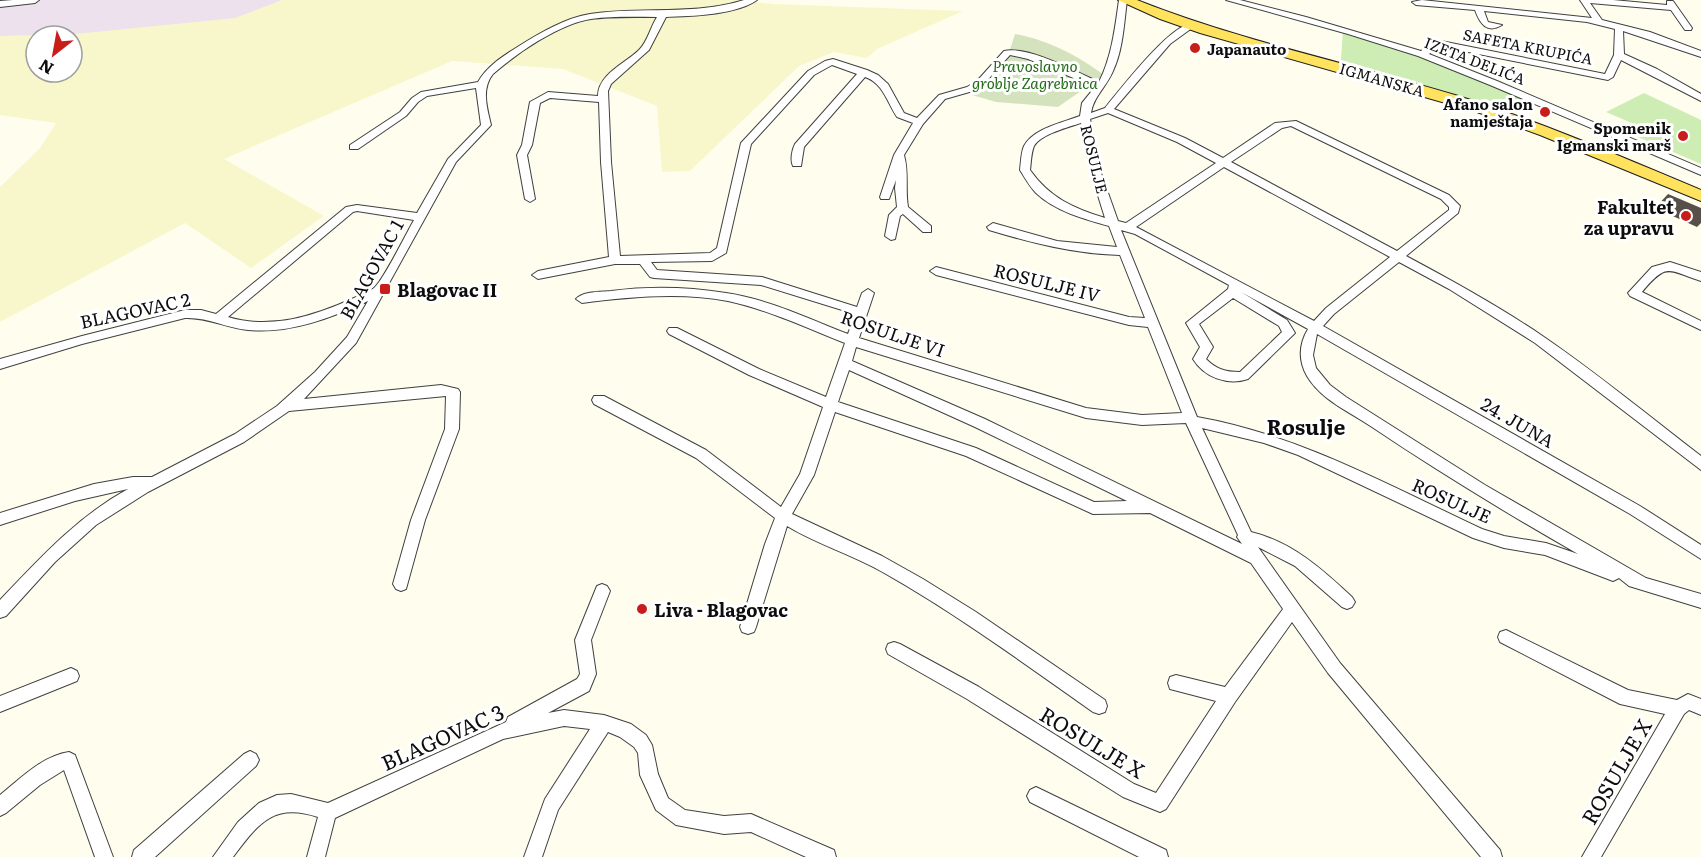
<svg xmlns="http://www.w3.org/2000/svg" width="1701" height="857" viewBox="0 0 1701 857" font-family="Literata,serif">
<style>
.industrial{fill:#ece1ed}
.farmland{fill:#f8f7cb;fill-rule:evenodd}
.green{fill:#ceedb4}
.cemetery{fill:#d4e3bd}
.building{fill:#574f49}
.lines{fill:none;stroke-linecap:round;stroke-linejoin:round}
.street-casing{stroke:#404040;stroke-width:2}
.primary-casing{stroke:#1e1e1e;stroke-width:2}
.street{fill:#fff;fill-rule:evenodd}
.primary{fill:#ffe25e;fill-rule:evenodd}
.poi-dot{fill:#c91d1a;stroke:#fff;stroke-width:2}
.labels{text-anchor:middle;dominant-baseline:central;stroke-width:6;stroke-linejoin:round;paint-order:stroke}
.far-street-label{font-size:15px;fill:#0d0d0d;stroke:#fff}
.far-poi-label{font-size:15px;font-weight:bold;fill:#0d0d0d;stroke:#fff;text-anchor:end}
.far-park-label{font-size:15px;font-style:italic;fill:#246b18;stroke:#fff}
.poi-label{font-size:18px;font-weight:bold;fill:#0d0d0d;stroke:#fff;text-anchor:start}
.street-label{font-size:18px;fill:#0d0d0d;stroke:#fff}
.quarter-label{font-size:21px;font-weight:bold;fill:#0d0d0d;stroke:#fff}
.near-street-label{font-size:21px;fill:#0d0d0d;stroke:#fff}
</style>
<rect width="100%" height="100%" fill="#fffdee"/>
<!-- industrial -->
<path class="industrial" d="M0,0H372L325,14L72,36H36L0,59Z"/>
<!-- farmland -->
<path class="farmland" d="M282,0H739L773,4L963,11L877,49L867,58L834,52L799,66L690,171L662,172L657,106L563,69L452,61L224,159L324,216L251,268L185,223L0,322V187L40,148L56,123L0,115V36L75,34L235,18ZM36,36H72V72H36Z"/>
<!-- green -->
<g class="green">
<path d="M1343,30L1422,55L1533,101L1510,114L1409,80L1341,60Z"/>
<path d="M1644,93L1701,120V164L1631,134L1641,127L1606,112Z"/>
</g>
<!-- cemetery -->
<path class="cemetery" d="M1015,34C1046,39 1079,56 1104,75L1058,107L996,102L972,95L1004,68Z"/>
<!-- building -->
<path class="building" d="M1668,194L1701,208V223L1697,227L1655,208Z"/>
<g class="lines">
<!-- street casing -->
<g class="street-casing">
<g id="street">
<path d="M13,0H39L35,3L0,7V1Z"/>
<path d="M744,0H757C736,15 692,16 666,17L649,50L611,84L608,91L611,162L620,256L710,253L717,248L741,143L808,71L825,61L833,59L867,70L878,75L888,84L904,113L917,118L939,95L967,87L977,81L1004,51C1029,46 1074,71 1099,82C1112,56 1115,28 1119,0H1127C1124,23 1123,50 1113,71C1107,86 1093,97 1091,113L1105,108C1119,91 1172,22 1192,24V28L1170,44L1114,109L1185,138L1223,158L1275,123L1296,121L1449,195L1460,206L1458,213L1406,256C1453,281 1500,307 1544,337C1598,374 1649,416 1701,456V470L1535,343L1449,289L1399,262L1334,314L1323,326L1640,506L1701,545V559L1630,514L1317,334L1313,355L1316,368L1330,385L1346,397L1485,485L1646,578L1701,594V608L1629,586L1619,578L1613,581L1545,555L1504,548L1473,538L1298,455L1264,443L1202,428L1251,532C1292,542 1322,569 1352,597L1355,602L1352,607L1347,609L1342,607L1295,566L1258,547L1340,663L1500,850L1502,857H1481L1328,673L1292,622L1235,702L1166,809L1160,812L1123,797L967,699L888,654L886,649L888,644L894,642L900,644L979,687L1134,784L1156,793L1216,701L1170,689L1168,683L1170,677L1176,675L1225,687L1283,609L1251,563L1150,513L1093,514L966,456L835,412L814,475L792,514L882,556L923,579L976,612L1105,700L1107,706L1105,712L1099,714L1093,712C1025,664 958,615 886,574C854,555 818,545 787,526L756,627L754,632L748,634L742,632L740,627L765,544L775,518L696,458L594,404L592,400L594,396H604L706,450L781,507L800,474L823,407L749,375L669,334L667,331L669,328H677L759,369L826,397L845,343C807,328 769,310 728,301C681,292 630,297 582,303L576,299C583,291 601,292 611,291C648,286 689,287 726,293C768,299 809,319 848,334L855,314L761,285L654,278L650,277L640,264H615L538,279L532,275L538,271L609,257L601,162L599,102L550,98L540,103L532,145L527,155L535,199L530,202L525,199L517,155L522,145L530,102L548,92L598,96C598,74 626,63 639,50C648,41 650,28 657,17C635,17 612,16 591,19C559,24 517,53 493,74C481,89 487,108 491,125L456,162L356,343L304,399L441,385L458,389L460,392L459,429L425,520L406,589L401,591L396,589L393,584L411,520L445,429L446,396L289,411L244,442L148,492L96,525L55,562L6,616L0,618V600C40,558 77,517 128,489L75,501L0,525V513L94,484L133,477H152L235,434L277,406L315,372L347,337L368,301C331,318 290,334 248,330C226,328 208,317 185,318L82,344L0,369V359L82,336L185,310H201L216,314L346,207L357,205L417,213L448,159L481,125L476,88L427,96L418,102L406,116L358,149H350V145L400,112L412,98L421,92L478,82C487,66 503,56 519,46C540,33 565,18 590,14C642,6 693,16 744,0ZM1010,55L1028,59L1095,87L1082,103L1080,116C1062,123 1034,128 1024,146C1021,153 1021,162 1020,170C1025,178 1030,187 1036,193C1055,211 1084,219 1109,226L1117,247L1057,241L993,223L987,227L989,230C1032,243 1075,254 1120,255L1145,318L1129,317L936,267L930,271L936,275L1129,325L1148,327L1182,413L1142,415L1086,408L859,338L874,293L868,289L862,293L857,307L762,277L657,270L651,262L712,261L726,253L751,144L814,75L832,65L857,74L795,144C792,150 790,160 793,166H801L804,147L865,77C883,83 887,102 897,117L913,123L894,155L880,197L881,199H889L896,180L895,188L897,207L889,215L885,236L891,240L895,239L900,216L903,214L923,232H931V226L908,207C905,189 909,172 904,155L923,124L945,99L973,91L983,85ZM1108,113L1177,142L1216,163L1126,223L1118,221L1101,173L1090,119ZM1081,123L1091,173L1105,218C1073,208 1050,198 1030,170C1031,163 1031,153 1034,146C1041,134 1069,127 1081,123ZM1291,126L1441,199L1449,207V210L1397,251L1231,162L1282,128ZM1224,167L1390,257L1326,308L1314,321L1136,227ZM357,211L414,220C407,232 383,281 374,288C369,292 360,295 354,298C315,316 270,330 228,317L353,212ZM1121,230L1135,234L1229,285L1228,289L1186,323L1200,347L1193,359C1204,377 1227,386 1248,379L1295,333L1287,320L1241,292L1308,329C1299,344 1298,360 1307,376C1321,400 1350,412 1372,427C1439,472 1508,514 1578,554L1546,543L1504,536L1482,529C1388,485 1299,435 1197,417ZM1233,298L1279,326L1282,332L1240,372C1225,372 1216,369 1206,359L1213,347L1199,324ZM856,347L1086,418L1142,425L1186,423L1238,535L1237,537L1242,544L985,419L852,361ZM849,370L975,427L1127,501L1094,502L976,448L838,402Z"/>
<path d="M1226,0H1240L1306,17L1421,51L1436,40L1605,74L1614,55L1615,29L1587,22L1484,11L1488,22L1502,25C1487,34 1480,24 1475,10L1416,5L1412,2L1422,0L1592,18L1580,0H1613L1667,5V1H1673L1692,28L1691,30H1685L1671,10L1590,3L1602,20L1650,32L1701,51V57L1623,31L1624,54L1657,69L1701,94V101L1621,60L1613,77L1608,80L1438,46L1429,54L1497,81L1701,168V175L1490,85L1418,56L1348,34Z"/>
<path d="M1670,262L1701,272V281C1668,271 1668,261 1642,292L1701,321V330L1630,296L1628,293L1652,267Z"/>
<path d="M602,584L607,586L610,591L591,640L596,674L589,691L548,713L564,710L604,715L631,724L646,735L652,745L658,774L668,798L685,810L724,816L751,814L834,850L836,857H806L751,832L724,834L676,825L656,810L640,775L638,753L634,747L620,737L608,732L558,810L542,857H524L545,799L590,729L564,726L503,739L335,818L325,857H307L318,817C273,802 258,824 233,857H213L238,822L259,803L277,795L291,794L328,803L506,722L508,717L577,679L580,674L575,640L597,586Z"/>
<path d="M1506,630L1628,690L1677,700L1688,694L1701,699V715L1689,710L1684,714L1601,857H1582L1665,714L1620,704L1500,642L1498,637L1500,632Z"/>
<path d="M71,668L77,671L79,676L77,681L0,712V696Z"/>
<path d="M250,751L256,754L259,760L256,766L155,857H132L134,850L244,754Z"/>
<path d="M69,752L75,755L113,857H95L64,770L40,785L6,813L0,816V795C20,779 42,756 69,752Z"/>
<path d="M1036,787L1166,850L1168,857H1139L1030,802L1027,796L1030,790Z"/>
</g>
</g>
<!-- primary casing -->
<g class="primary-casing">
<path id="primary" d="M1118,0H1137C1240,41 1349,63 1455,95C1539,121 1620,156 1701,190V201L1540,135L1477,112L1200,33L1160,19Z"/>
</g>
<!-- street -->
<use href="#street" class="street"/>
<!-- primary -->
<use href="#primary" class="primary"/>
</g>
<!-- markers -->
<g class="poi-dot">
<circle cx="1195" cy="48" r="6"/>
<circle cx="1545" cy="112" r="6"/>
<circle cx="1683" cy="136" r="6"/>
<circle cx="1686" cy="216" r="6"/>
<rect x="379" y="283" width="12" height="12" rx="3"/>
<circle cx="642" cy="609" r="6"/>
</g>
<g class="labels">
<!-- far-street labels -->
<g class="far-street-label">
<text transform="translate(1528 46) rotate(11)">SAFETA KRUPIĆA</text>
<text transform="translate(1475 60) rotate(21)">IZETA DELIĆA</text>
<text transform="translate(1382 79) rotate(16)">IGMANSKA</text>
<text transform="translate(1095 159) rotate(76)">ROSULJE</text>
</g>
<!-- far-poi labels -->
<g class="far-poi-label">
<text x="1207" y="48" text-anchor="start">Japanauto</text>
<text x="1533" y="103">Afano salon<tspan x="1533" dy="17">namještaja</tspan></text>
<text x="1671" y="127">Spomenik<tspan x="1671" dy="17">Igmanski marš</tspan></text>
</g>
<!-- far-park labels -->
<g class="far-park-label">
<text x="1035" y="65">Pravoslavno<tspan x="1035" dy="17">groblje Zagrebnica</tspan></text>
</g>
<!-- poi labels -->
<g class="poi-label">
<text x="1674" y="206" text-anchor="end">Fakultet<tspan x="1674" dy="21">za upravu</tspan></text>
<text x="397" y="289">Blagovac II</text>
<text x="654" y="609">Liva - Blagovac</text>
</g>
<!-- street labels -->
<g class="street-label">
<text transform="translate(371 269) rotate(-61)">BLAGOVAC 1</text>
<text transform="translate(1047 282) rotate(14)">ROSULJE IV</text>
<text transform="translate(135 310) rotate(-12)">BLAGOVAC 2</text>
<text transform="translate(893 333) rotate(19)">ROSULJE VI</text>
<text transform="translate(1518 422) rotate(30)">24. JUNA</text>
<text transform="translate(1452 500) rotate(24)">ROSULJE</text>
</g>
<!-- quarter labels -->
<g class="quarter-label">
<text x="1306" y="425">Rosulje</text>
</g>
<!-- near-street labels -->
<g class="near-street-label">
<text transform="translate(442 736) rotate(-24)">BLAGOVAC 3</text>
<text transform="translate(1093 741) rotate(31)">ROSULJE X</text>
<text transform="translate(1615 771) rotate(-60)">ROSULJE X</text>
</g>
</g>
<!-- north arrow -->
<g transform="translate(54 54) rotate(211)"><circle r="28" fill="#ffffff" stroke="#9e9e9e" stroke-width="1.5"/>
<path d="M0-4.5L10 22L0 15L-10 22Z" fill="#c91d1a"/>
<text y="-9" font-size="16" font-weight="bold" text-anchor="middle" fill="#0d0d0d">N</text>
</g>
</svg>
